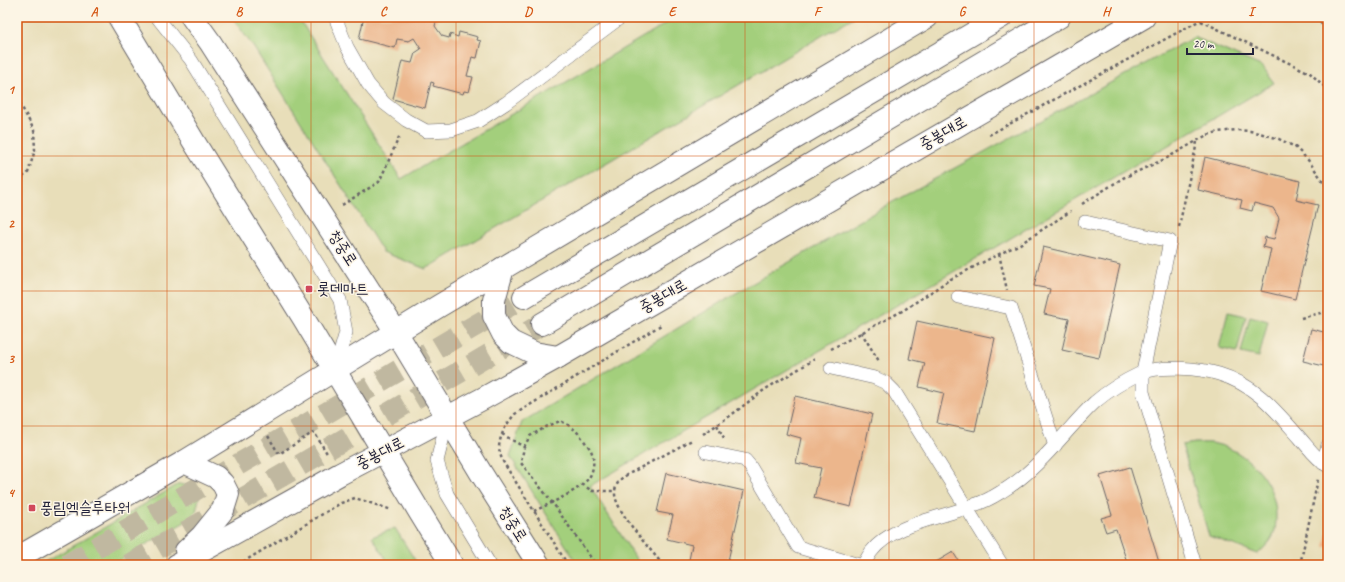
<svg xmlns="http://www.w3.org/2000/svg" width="1345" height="582" viewBox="0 0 1345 582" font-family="Caveat,'Poor Story',sans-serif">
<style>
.green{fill:#a3cf7b;stroke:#62785b}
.building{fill:#ecb68c}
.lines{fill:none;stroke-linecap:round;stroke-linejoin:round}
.secondary-tunnel{stroke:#c0b8a0;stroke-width:22;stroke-dasharray:22 11;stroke-linecap:butt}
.service-casing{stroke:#676467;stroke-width:14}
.tertiary-casing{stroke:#676467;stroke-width:24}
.secondary-casing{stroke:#676467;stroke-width:24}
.path{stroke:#676467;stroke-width:2.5;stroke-dasharray:3 3;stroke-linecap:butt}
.service{stroke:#fff;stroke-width:13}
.tertiary{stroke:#fff;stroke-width:22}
.secondary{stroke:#fff;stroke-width:22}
.grid{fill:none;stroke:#d45411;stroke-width:1;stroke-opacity:0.55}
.poi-dot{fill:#d1495b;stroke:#fcf5e5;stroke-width:1.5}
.labels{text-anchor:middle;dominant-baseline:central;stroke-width:3;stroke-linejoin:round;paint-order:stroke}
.street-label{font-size:16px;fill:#22223b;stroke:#fcf5e5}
.poi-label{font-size:16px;fill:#22223b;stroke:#fcf5e5;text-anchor:start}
.neatline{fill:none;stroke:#d45411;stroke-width:1.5}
.grid-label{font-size:13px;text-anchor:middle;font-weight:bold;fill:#d45411}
</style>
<rect width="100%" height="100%" fill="#fcf5e5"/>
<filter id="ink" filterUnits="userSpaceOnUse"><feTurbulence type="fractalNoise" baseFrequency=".025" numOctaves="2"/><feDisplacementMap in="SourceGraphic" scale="8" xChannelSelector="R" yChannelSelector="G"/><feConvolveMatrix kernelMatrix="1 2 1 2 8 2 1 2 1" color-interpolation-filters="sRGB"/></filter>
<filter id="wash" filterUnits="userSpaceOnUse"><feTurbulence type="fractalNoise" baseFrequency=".012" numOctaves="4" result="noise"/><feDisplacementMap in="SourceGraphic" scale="16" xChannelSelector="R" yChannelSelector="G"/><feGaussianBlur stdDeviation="0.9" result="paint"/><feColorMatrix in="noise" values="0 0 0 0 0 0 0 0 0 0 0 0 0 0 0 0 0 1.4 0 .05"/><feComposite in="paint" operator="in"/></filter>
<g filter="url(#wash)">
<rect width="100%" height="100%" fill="#e8deb9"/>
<!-- green -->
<g class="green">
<path d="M232,17H298L401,179L677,17H854L426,269L383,252L254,48Z"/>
<path d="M1194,37L1263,67L1274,83L590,486L640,565H578L510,456L522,422L731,296L889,204Z"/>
<path d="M1228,312L1246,316L1237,352L1219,348Z"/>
<path d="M1250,316L1268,321L1259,357L1241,353Z"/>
<path d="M1195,443C1202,443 1209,442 1216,444C1247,451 1275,481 1276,514C1276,521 1276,531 1272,538C1269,544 1262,549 1258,554L1209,536L1182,445Z"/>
<path d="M179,484L189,486L198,494L199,498L196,512L185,522L111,565H40Z"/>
<path d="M395,528L418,565H390L372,537Z"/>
</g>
<g id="blocks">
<!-- building -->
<g class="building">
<path d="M364,17H441V19H437L435,26L442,36L449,38L450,34L458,37L459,32L478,37L477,40L481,41L477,58L472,57L467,76L473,77L469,92L464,91L463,94L433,86L434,83L431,82L425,108L393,99L402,61L412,63L415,53L421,49L414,38L409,41L397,39L395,48L359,39Z"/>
<path d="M1205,157L1300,181L1296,200L1318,205L1295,299L1261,291L1271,249L1263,247L1265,237L1274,239L1279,218L1273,208L1254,203L1252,211L1240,208L1242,200L1198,190Z"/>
<path d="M1043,247L1120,265L1099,358L1062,350L1069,319L1044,314L1050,289L1034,286Z"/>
<path d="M917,321L995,338L975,431L937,423L944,393L919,387L925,363L909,359Z"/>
<path d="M1311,329L1328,333V367L1303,361Z"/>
<path d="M795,396L872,414L851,507L814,498L821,468L796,463L801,438L786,434Z"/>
<path d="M1130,467L1158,559L1160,565H1128L1116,529L1106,532L1101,518L1112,515L1100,476Z"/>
<path d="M666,473L744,491L727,565H688L692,545L667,539L673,515L657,512Z"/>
<path d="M1327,533H1328V547H1324Z"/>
<path d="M953,552L961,565H931Z"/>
</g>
</g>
</g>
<g filter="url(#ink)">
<use href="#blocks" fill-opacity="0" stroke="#676467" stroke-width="1"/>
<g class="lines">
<!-- secondary-tunnel -->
<g class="secondary-tunnel">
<path d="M67,565L524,297"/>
<path d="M129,565L542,324"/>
</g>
<!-- service casing -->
<g class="service-casing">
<g id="service">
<path d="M157,17L191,60L340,300L346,332L335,370"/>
<path d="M335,17L347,47L368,84L384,103L406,120L426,131L451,130L478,121L506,103L621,17"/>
<path d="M1085,222L1170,241L1143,372V392L1195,565"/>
<path d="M958,297L1011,308L1055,446"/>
<path d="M831,368L875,378L886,383L894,391L1002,565"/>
<path d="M448,417L437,461L447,494L490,565"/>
<path d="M706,452L745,460L750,466L798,547L859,565"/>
<path d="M1323,463L1328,445"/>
<path d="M863,565C866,561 868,556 871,552C893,523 943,518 974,505C984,502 993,497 1001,492C1022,480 1040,462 1056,444C1069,430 1081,415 1095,402C1109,390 1124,381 1141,373C1160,365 1199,368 1219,374C1256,385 1276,411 1300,438C1308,447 1317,460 1328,466"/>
</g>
</g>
<!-- tertiary casing -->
<g class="tertiary-casing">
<g id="tertiary">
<path d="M119,17L194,142L304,319L419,511L452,565"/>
<path d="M192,17L210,42L396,332L481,473L539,565"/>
</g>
</g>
<!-- secondary casing -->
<g class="secondary-casing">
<g id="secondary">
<path d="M503,268L494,300V316L503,334L511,342L534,353L558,357"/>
<path d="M524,297L1001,17"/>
<path d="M542,324L1059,17"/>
<path d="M184,462L216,477L223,484L228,494L223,510L202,536L186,551"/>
<path d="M17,558L184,462L439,306L927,17"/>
<path d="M177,565L340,474L484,398L558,357L1144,17"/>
</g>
</g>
<!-- path -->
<g class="path">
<path d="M1317,17L1328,34"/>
<path d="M1201,21L1310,73L1328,90"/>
<path d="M17,98L34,130L35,150L28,173L17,181"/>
<path d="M989,135L1206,17"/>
<path d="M1082,204L1123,178L1167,158L1207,135L1218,132L1236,130L1250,131L1263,134L1279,139L1295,147L1308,160L1328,188"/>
<path d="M342,205L379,182L385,169L400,135"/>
<path d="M1179,227L1197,142"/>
<path d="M999,254L1007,290"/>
<path d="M1301,318L1328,311"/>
<path d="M861,332L879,361"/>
<path d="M831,349L904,310L949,280L993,257L1020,244L1071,211"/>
<path d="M717,425L724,438"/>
<path d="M502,434L524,447L521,463L552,502L596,565"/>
<path d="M703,434L730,416L764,390L815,359"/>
<path d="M268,436L279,454L314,432L328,455"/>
<path d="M524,447L530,436L546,427L560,421C573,426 579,433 587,445C589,447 591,450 592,453C595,461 593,473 588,479C577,492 549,504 534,511"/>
<path d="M582,484L592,491H615"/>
<path d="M238,565L341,503L355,498L392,510"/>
<path d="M568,565L502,460C501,456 499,451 499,447C500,434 507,423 515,414L661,325"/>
<path d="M663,565C652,551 614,510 615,493C615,486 618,482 623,477L692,440"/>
<path d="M1300,565L1318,479"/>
</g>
<!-- service -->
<use href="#service" class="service"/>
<!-- tertiary -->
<use href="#tertiary" class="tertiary"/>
<!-- secondary -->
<use href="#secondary" class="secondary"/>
</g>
</g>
<!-- grid -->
<path class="grid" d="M167,17V565M311,17V565M456,17V565M600,17V565M745,17V565M889,17V565M1034,17V565M1178,17V565M17,156H1328M17,291H1328M17,426H1328"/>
<!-- markers -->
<g class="poi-dot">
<rect x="305" y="285" width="8" height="8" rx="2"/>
<rect x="28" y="504" width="8" height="8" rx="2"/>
</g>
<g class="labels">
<!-- street labels -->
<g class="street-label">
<text transform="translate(943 133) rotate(-30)">중봉대로</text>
<text transform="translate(343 248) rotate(57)">청중로</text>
<text transform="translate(663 296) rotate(-30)">중봉대로</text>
<text transform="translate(380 453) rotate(-27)">중봉대로</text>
<text transform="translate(513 524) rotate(58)">청중로</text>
</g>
<!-- poi labels -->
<g class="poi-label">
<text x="317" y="289">롯데마트</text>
<text x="40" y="508">풍림엑슬루타워</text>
</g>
</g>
<!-- margin -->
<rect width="1345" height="582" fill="none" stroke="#fcf5e5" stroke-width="44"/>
<!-- scale -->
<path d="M1187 48v6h66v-6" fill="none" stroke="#22223b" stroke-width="2"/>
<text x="1193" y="48" font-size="12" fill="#22223b" stroke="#fcf5e5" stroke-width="3" paint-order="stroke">20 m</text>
<rect x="22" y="22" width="1301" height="538" class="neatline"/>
<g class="grid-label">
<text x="94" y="16">A</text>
<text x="239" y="16">B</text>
<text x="383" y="16">C</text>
<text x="528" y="16">D</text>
<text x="672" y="16">E</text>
<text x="817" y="16">F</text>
<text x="962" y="16">G</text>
<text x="1106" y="16">H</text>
<text x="1251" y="16">I</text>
<text x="11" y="94">1</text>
<text x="11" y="228">2</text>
<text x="11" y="363">3</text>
<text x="11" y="497">4</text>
</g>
</svg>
